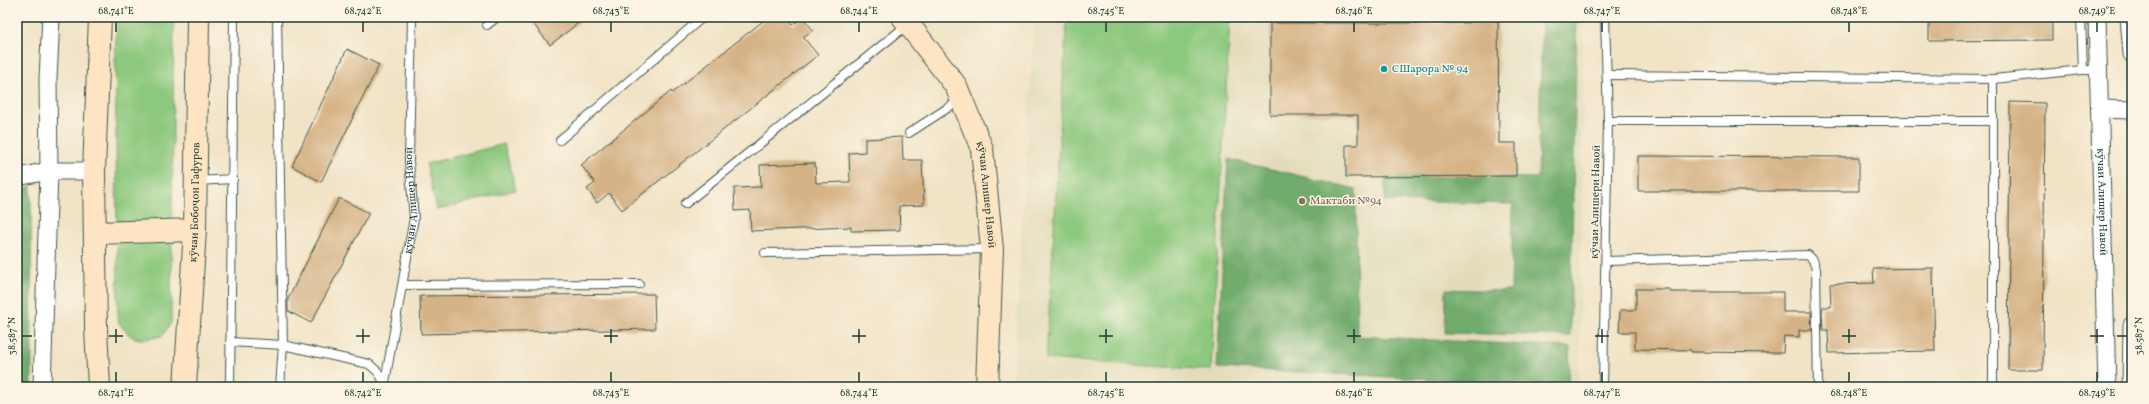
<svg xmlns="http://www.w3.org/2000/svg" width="2149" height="404" viewBox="0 0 2149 404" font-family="Vollkorn,serif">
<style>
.built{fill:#e2dcba}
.green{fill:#8cc87d;stroke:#568258}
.forest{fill:#71ac6c;stroke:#487450}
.building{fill:#d6b386}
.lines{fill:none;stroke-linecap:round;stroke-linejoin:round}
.lane-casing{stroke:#3e564a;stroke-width:10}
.street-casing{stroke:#3e564a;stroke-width:19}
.secondary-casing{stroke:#3e564a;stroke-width:24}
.lane{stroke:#fff;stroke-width:8}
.street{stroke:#fff;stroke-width:17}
.secondary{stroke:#fde5c4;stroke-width:22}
.ticks{fill:none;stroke:#1f3d34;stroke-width:1.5}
.culture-dot{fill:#0f9aa8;stroke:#fcf5e5;stroke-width:1.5}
.education-dot{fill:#8d6e63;stroke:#fcf5e5;stroke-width:1.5}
.labels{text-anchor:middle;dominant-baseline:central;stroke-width:3;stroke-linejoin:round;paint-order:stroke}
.culture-label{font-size:11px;fill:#0d838f;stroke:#fcf5e5;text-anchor:start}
.street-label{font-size:11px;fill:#1f3d34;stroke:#fcf5e5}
.education-label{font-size:11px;fill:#785e54;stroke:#fcf5e5;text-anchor:start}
.neatline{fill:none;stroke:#1f3d34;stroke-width:1.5}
.ticks-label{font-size:10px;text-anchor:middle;fill:#1f3d34}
</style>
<rect width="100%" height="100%" fill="#fcf5e5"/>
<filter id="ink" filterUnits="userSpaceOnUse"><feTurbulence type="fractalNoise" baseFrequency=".025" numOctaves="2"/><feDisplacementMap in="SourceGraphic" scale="8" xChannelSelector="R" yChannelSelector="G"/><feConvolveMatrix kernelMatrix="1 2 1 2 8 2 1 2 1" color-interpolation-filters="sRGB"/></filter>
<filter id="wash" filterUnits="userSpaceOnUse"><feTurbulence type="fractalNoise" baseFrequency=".012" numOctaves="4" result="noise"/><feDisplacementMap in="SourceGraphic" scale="16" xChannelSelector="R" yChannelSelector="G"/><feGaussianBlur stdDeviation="0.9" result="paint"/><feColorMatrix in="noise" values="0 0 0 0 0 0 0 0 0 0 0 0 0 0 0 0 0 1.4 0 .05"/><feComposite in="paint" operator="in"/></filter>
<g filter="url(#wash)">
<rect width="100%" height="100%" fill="#f1e3c6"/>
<!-- built -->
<path class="built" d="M1037,17H1584L1579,387H1202L1013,379L1034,23Z"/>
<!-- green -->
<g class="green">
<path d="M117,17H174L171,323L162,336C137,341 132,342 118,321L115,53Z"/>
<path d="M1067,17H1230L1211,370L1046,359Z"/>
<path d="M504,144L516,190L437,210L426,164Z"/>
</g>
<!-- forest -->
<g class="forest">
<path d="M1542,17H1577L1570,336L1445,333L1446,289L1511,291L1513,204L1385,201V175L1538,178Z"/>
<path d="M1228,159L1356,189L1357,336L1570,347L1568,386L1217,368Z"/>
<path d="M31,186L32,387H20L17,341V191Z"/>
</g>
<g id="blocks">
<!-- building -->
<g class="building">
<path d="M528,17H586L550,45Z"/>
<path d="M768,17H787L793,25L802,17L813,30L803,37L818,55L622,210L609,193L597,203L587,189L595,183L581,165L671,91L672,93Z"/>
<path d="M1469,17H1498L1499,143H1516V176L1346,177V145H1358V115H1270V23H1469Z"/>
<path d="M1929,17H2052V40L1929,41Z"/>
<path d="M347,49L379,65L321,182L292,166Z"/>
<path d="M2010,102L2045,103L2043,370H2008Z"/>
<path d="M902,137L903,160H922L924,205L899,206L900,230L851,231V227L751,231L750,210L735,211L734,188L761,187L760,165L815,163L816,183L850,182L849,153L865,152V139Z"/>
<path d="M1638,156L1859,157V191H1638Z"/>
<path d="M339,198L369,213L311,323L288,311V299Z"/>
<path d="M1933,268L1935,351L1829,353L1828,330H1823L1822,312L1823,307H1831L1830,284L1874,283L1873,269Z"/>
<path d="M1636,289H1670V292H1783V312H1811L1812,330H1799V337L1784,336L1783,353L1691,352V350L1635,349V332H1619L1620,310H1636Z"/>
<path d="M654,294L655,329L421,334L420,296Z"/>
</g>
</g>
</g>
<g filter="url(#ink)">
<use href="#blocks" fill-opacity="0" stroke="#3e564a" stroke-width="1"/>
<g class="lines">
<!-- lane casing -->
<g class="lane-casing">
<g id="lane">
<path d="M277,17L283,345L280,387"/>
<path d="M2081,17L2083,70"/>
<path d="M487,25L497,17"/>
<path d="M1608,75L1993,79L2083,70H2100"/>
<path d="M1993,79V387"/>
<path d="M1608,121H1993"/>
<path d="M909,133L960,100"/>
<path d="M560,140L703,17"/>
<path d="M196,181L233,179"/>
<path d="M685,204L917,17"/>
<path d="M765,253L991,249"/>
<path d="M1606,261L1808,255L1813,260L1816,269L1818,387"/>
<path d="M403,285L639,284"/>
<path d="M230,342L283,345L369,364L378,372L387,387"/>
<path id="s1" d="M385,382L414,218L409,161L412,17"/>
<path d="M230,387L234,17"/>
<path d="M1603,387L1608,121L1605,17"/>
</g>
</g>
<!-- street casing -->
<g class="street-casing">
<g id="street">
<path id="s2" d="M2097,17L2107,387"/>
<path d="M2129,17L2132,54"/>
<path d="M2100,109L2132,110"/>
<path d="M17,177L49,171H94"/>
<path d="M42,387L49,171L48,79L51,17"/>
<path d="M2131,387L2132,325"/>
</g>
</g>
<!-- secondary casing -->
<g class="secondary-casing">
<g id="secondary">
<path id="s3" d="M903,17L956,86L982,149L992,249L987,387"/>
<path d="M95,233L195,230"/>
<path d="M99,387L96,329L94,171L100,17"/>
<path id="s4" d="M185,387L195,230L198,17"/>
</g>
</g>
<!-- lane -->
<use href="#lane" class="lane"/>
<!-- street -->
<use href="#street" class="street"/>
<!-- secondary -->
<use href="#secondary" class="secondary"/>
</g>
</g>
<!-- ticks -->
<path class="ticks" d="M116,22V32M363,22V32M611,22V32M859,22V32M1106,22V32M1354,22V32M1602,22V32M1849,22V32M2097,22V32M116,329V343M363,329V343M611,329V343M859,329V343M1106,329V343M1354,329V343M1602,329V343M1849,329V343M2097,329V343M22,336H32M109,336H123M356,336H370M604,336H618M852,336H866M1099,336H1113M1347,336H1361M1595,336H1609M1842,336H1856M2090,336H2104M2117,336H2127M116,372V382M363,372V382M611,372V382M859,372V382M1106,372V382M1354,372V382M1602,372V382M1849,372V382M2097,372V382"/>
<!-- markers -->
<circle class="culture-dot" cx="1384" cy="69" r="4"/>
<circle class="education-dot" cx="1302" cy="201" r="4"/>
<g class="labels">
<!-- culture labels -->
<g class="culture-label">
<text x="1392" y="69">СШарора № 94</text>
</g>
<!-- street labels -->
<g class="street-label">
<text stroke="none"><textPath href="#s3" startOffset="201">кӯчаи Алишер Навоӣ</textPath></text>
<text stroke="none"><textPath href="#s1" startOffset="184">кӯчаи Алишер Навоӣ</textPath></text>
<text stroke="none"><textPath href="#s4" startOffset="185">кӯчаи Бобоҷон Гафуров</textPath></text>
<text transform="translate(1596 202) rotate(-89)">кӯчаи Алишери Навоӣ</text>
<text stroke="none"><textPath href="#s2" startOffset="185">кӯчаи Алишер Навоӣ</textPath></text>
</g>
<!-- education labels -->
<g class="education-label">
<text x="1310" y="201">Мактаби №94</text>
</g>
</g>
<!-- margin -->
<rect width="2149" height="404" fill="none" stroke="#fcf5e5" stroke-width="44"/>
<rect x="22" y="22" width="2105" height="360" class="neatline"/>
<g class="ticks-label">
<text x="116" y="14">68.741°E</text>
<text x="363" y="14">68.742°E</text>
<text x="611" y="14">68.743°E</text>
<text x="859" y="14">68.744°E</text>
<text x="1106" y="14">68.745°E</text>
<text x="1354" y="14">68.746°E</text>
<text x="1602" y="14">68.747°E</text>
<text x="1849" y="14">68.748°E</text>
<text x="2097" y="14">68.749°E</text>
<text transform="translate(11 336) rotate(-90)" y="4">38.587°N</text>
<text transform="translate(2138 336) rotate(-90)" y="4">38.587°N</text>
<text x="116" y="396">68.741°E</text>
<text x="363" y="396">68.742°E</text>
<text x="611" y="396">68.743°E</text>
<text x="859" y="396">68.744°E</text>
<text x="1106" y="396">68.745°E</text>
<text x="1354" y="396">68.746°E</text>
<text x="1602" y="396">68.747°E</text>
<text x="1849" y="396">68.748°E</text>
<text x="2097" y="396">68.749°E</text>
</g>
</svg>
